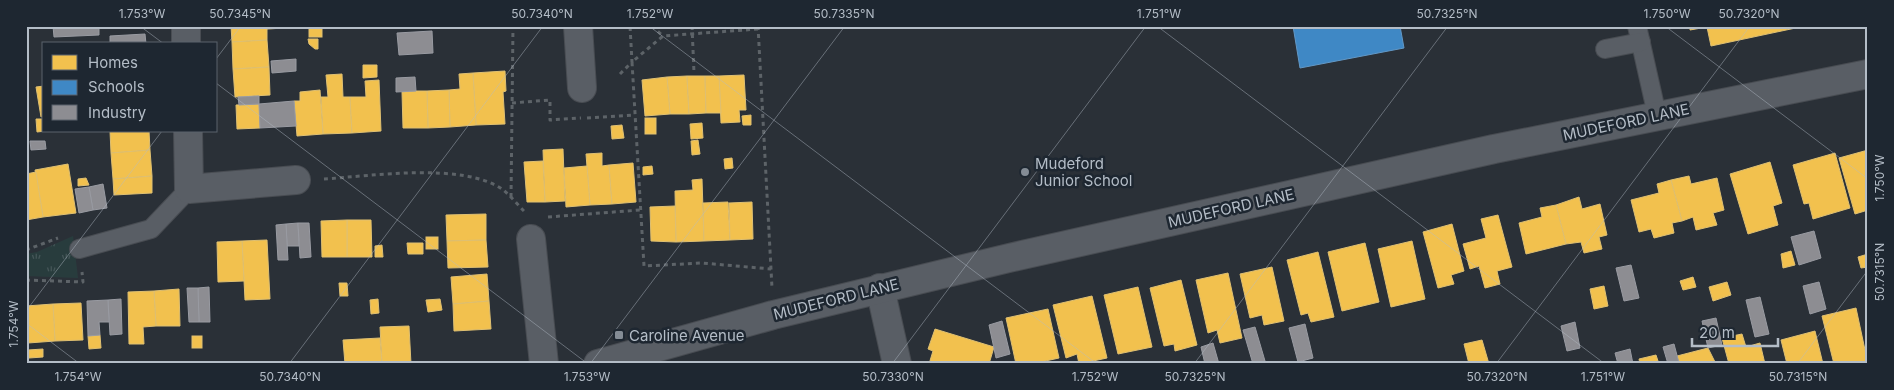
<svg xmlns="http://www.w3.org/2000/svg" width="1894" height="390" viewBox="0 0 1894 390" font-family="Inter,sans-serif">
<style>
.grass{fill:url(#grass-tufts)}
.homes{fill:#f2c14e;stroke:#dfc072}
.schools{fill:#3f88c5;stroke:#6298c6}
.industry{fill:#8d8d92;stroke:#999ba2}
.lines{fill:none;stroke-linecap:round;stroke-linejoin:round}
.service-casing{stroke:#484c52;stroke-width:20}
.minor-casing{stroke:#484c52;stroke-width:30}
.path{stroke:#5d6368;stroke-width:3;stroke-dasharray:4 4;stroke-linecap:butt}
.service{stroke:#595e65;stroke-width:18}
.minor{stroke:#595e65;stroke-width:28}
.ticks{fill:none;stroke:#b4bdc7;stroke-width:1;stroke-opacity:0.45}
.poi-dot{fill:#848c95;stroke:#1e2731;stroke-width:2}
.labels{text-anchor:middle;dominant-baseline:central;stroke-width:5;stroke-linejoin:round;paint-order:stroke}
.street-label{font-size:15px;fill:#b4bdc7;stroke:#1e2731}
.poi-label{font-size:15px;fill:#b4bdc7;stroke:#1e2731;text-anchor:start}
.neatline{fill:none;stroke:#b4bdc7;stroke-width:2}
.ticks-label{font-size:12px;text-anchor:middle;fill:#b4bdc7}
</style>
<defs>
<pattern id="grass-tufts" width="24" height="20" patternUnits="userSpaceOnUse" patternTransform="scale(1.25)"><rect width="24" height="20" fill="#283c3d"/><path d="M3 7l-1-3M5 7V3M7 7l1-3M15 17l-1-3M17 17v-4M19 17l1-3" fill="none" stroke="#455658"/></pattern>
</defs>
<rect width="100%" height="100%" fill="#2a3037"/>
<!-- grass -->
<path class="grass" d="M73,236L78,278L26,276V254L37,252Z"/>
<!-- homes -->
<g class="homes">
<path d="M231,26H285V28L267,29V40L232,42Z"/>
<path d="M1690,26H1805L1711,46L1707,27L1690,30Z"/>
<rect x="309" y="28" width="13" height="9"/>
<path d="M308,39H318V49H315L309,44Z"/>
<path d="M267,40L269,67L233,69L232,42Z"/>
<path d="M363,65H377V77L363,78Z"/>
<path d="M269,67L270,95L235,97L233,69Z"/>
<path d="M505,71L506,91L503,92L505,124L476,125L473,73Z"/>
<path d="M473,73L476,125L450,127L449,90L460,89L459,74Z"/>
<path d="M342,74L343,97H350L352,133L323,134L321,97H328L326,75Z"/>
<path d="M744,75L746,110H739L740,122L721,123L719,76Z"/>
<path d="M687,76L689,114H670L667,77Z"/>
<path d="M687,76H705L706,113L689,114Z"/>
<path d="M705,76H719L721,113H706Z"/>
<path d="M667,77L670,114L645,116L642,80Z"/>
<path d="M379,80L381,131L352,133L350,97H366L365,81Z"/>
<path d="M44,86V116L41,117L36,87Z"/>
<path d="M320,90L323,134L297,136L294,101H300V92Z"/>
<path d="M449,90L450,127L428,128L427,91Z"/>
<path d="M416,91H427L428,128H403L402,92Z"/>
<path d="M259,104L260,128L237,129L236,105Z"/>
<path d="M751,115V125H743L742,116Z"/>
<rect x="645" y="118" width="11" height="16"/>
<path d="M36,119H44V131H46L37,132Z"/>
<path d="M702,123L703,138L691,139L690,124Z"/>
<path d="M622,125L624,138L612,139L611,126Z"/>
<path d="M110,131H149L150,150L111,153Z"/>
<path d="M698,140L700,154L692,155L691,141Z"/>
<path d="M563,149L565,201L545,202L543,150Z"/>
<path d="M150,150L152,176L113,179L111,153Z"/>
<path d="M1868,150V210L1855,214L1839,158Z"/>
<path d="M602,153V166L609,165L612,204L590,205L586,154Z"/>
<path d="M1835,153L1850,208L1813,219L1809,203L1804,204L1793,165Z"/>
<path d="M732,158L733,168L725,169L724,159Z"/>
<path d="M543,161L545,202H527L524,162Z"/>
<path d="M1770,162L1782,203L1773,206L1778,225L1748,234L1730,174Z"/>
<path d="M633,163L636,202L612,204L609,165Z"/>
<path d="M68,164L76,213L43,217L35,170Z"/>
<path d="M587,166L590,205L566,207L564,168Z"/>
<path d="M652,166L653,174L643,175V167Z"/>
<path d="M36,172L43,217L26,220V174Z"/>
<path d="M152,176V193L114,195L113,179Z"/>
<path d="M1689,176L1691,184L1717,178L1724,210L1713,213L1717,225L1696,230L1693,217L1682,221L1671,180Z"/>
<path d="M86,178L89,185L78,186V179Z"/>
<path d="M702,179L704,241L676,242L675,191L693,190L692,180Z"/>
<path d="M1671,180L1682,221L1672,223L1674,233L1654,238L1651,229L1639,232L1631,200L1659,193L1657,184Z"/>
<path d="M1579,197L1582,209L1600,204L1607,235L1599,237L1602,249L1584,253L1581,242L1566,244L1556,205Z"/>
<path d="M728,202L730,240L704,241L703,203Z"/>
<path d="M752,202L753,239L730,240L729,203Z"/>
<path d="M1556,205L1566,244L1526,254L1519,223L1542,217L1540,208Z"/>
<path d="M675,206L676,242L651,241L650,207Z"/>
<path d="M486,214V240L447,241L446,215Z"/>
<path d="M1498,215L1512,267L1497,271L1500,284L1485,288L1479,266L1470,269L1463,244L1486,238L1481,219Z"/>
<path d="M347,220H371L372,257H347Z"/>
<path d="M347,220V257H322L321,221Z"/>
<path d="M1452,224L1464,271L1451,275L1454,284L1438,288L1423,232Z"/>
<rect x="426" y="237" width="12" height="12"/>
<path d="M267,240L270,299L245,300L242,241Z"/>
<path d="M486,240L488,267L448,268L447,241Z"/>
<path d="M242,241L244,281L218,282L217,242Z"/>
<path d="M1412,241L1425,299L1391,307L1378,249Z"/>
<path d="M407,243H423V254H408Z"/>
<path d="M1365,243L1379,302L1342,311L1328,252Z"/>
<path d="M382,245L383,257H375V246Z"/>
<path d="M1791,251L1795,265L1783,268L1781,254Z"/>
<path d="M1318,252L1334,317L1311,322L1308,313L1301,315L1287,260Z"/>
<path d="M1868,254V267L1861,268L1858,257Z"/>
<path d="M1272,267L1284,321L1264,325L1262,315L1250,318L1240,274Z"/>
<path d="M1228,273L1242,338L1220,343L1217,330L1208,333L1196,280Z"/>
<path d="M487,274L489,301L453,304L451,277Z"/>
<path d="M1693,277L1696,287L1683,290L1680,281Z"/>
<path d="M1181,280L1197,345L1175,351L1174,344L1164,346L1150,288Z"/>
<path d="M1727,282L1731,295L1713,301L1709,287Z"/>
<path d="M339,283H347L348,296H340Z"/>
<path d="M1604,286L1608,306L1594,309L1590,289Z"/>
<path d="M1138,287L1152,347L1118,354L1104,295Z"/>
<path d="M179,289L180,326H156L154,291Z"/>
<path d="M154,291L156,326L143,327L144,344H129L128,292Z"/>
<path d="M1092,296L1107,358L1079,364L1077,354L1066,358L1053,305Z"/>
<path d="M378,299L379,313L371,314L370,300Z"/>
<path d="M440,299L442,310L428,312L426,300Z"/>
<path d="M489,301L491,329L454,331L453,304Z"/>
<path d="M81,303L83,340L55,341L53,304Z"/>
<path d="M53,304L55,341L28,343L26,306Z"/>
<path d="M1856,308L1868,364H1834L1822,316Z"/>
<path d="M1048,309L1059,358L1032,364H1016L1006,318Z"/>
<path d="M409,326L411,364H382L380,327Z"/>
<path d="M935,329L994,347L989,364H929L933,351L928,349Z"/>
<path d="M1815,331L1823,364H1787L1781,340Z"/>
<path d="M1742,334L1746,347L1760,343L1765,364H1729L1722,338Z"/>
<path d="M100,335L101,348L89,349L88,336Z"/>
<rect x="192" y="336" width="10" height="12"/>
<path d="M380,338L382,364H345L343,340Z"/>
<path d="M1482,340L1489,364H1469L1464,344Z"/>
<path d="M1708,348L1716,364H1680L1677,356Z"/>
<path d="M43,349V357L29,358L28,350Z"/>
<path d="M1656,355L1659,364H1640L1639,359Z"/>
</g>
<!-- schools -->
<path class="schools" d="M1293,26H1400L1404,48L1300,68Z"/>
<!-- industry -->
<g class="industry">
<path d="M53,26H99V35L54,37Z"/>
<path d="M432,31L433,53L399,55L397,33Z"/>
<path d="M145,34L146,44H110V36Z"/>
<path d="M296,59V71L272,73L271,61Z"/>
<path d="M415,77L416,91L396,92V78Z"/>
<path d="M259,96V104L239,105L238,97Z"/>
<path d="M294,101L296,126L260,128L259,104Z"/>
<path d="M30,141H45L46,149L31,150Z"/>
<path d="M103,184L107,208L93,210L89,187Z"/>
<path d="M89,187L93,210L79,213L75,189Z"/>
<path d="M298,223L299,246H287L286,224Z"/>
<path d="M298,223H309L311,257L300,258Z"/>
<path d="M286,224L288,260H278L276,225Z"/>
<path d="M1814,231L1821,258L1799,265L1791,237Z"/>
<path d="M1631,265L1639,298L1624,301L1616,268Z"/>
<path d="M1819,282L1826,309L1810,314L1803,286Z"/>
<path d="M209,287L210,322H199L198,288Z"/>
<path d="M187,288H198L199,322H189Z"/>
<path d="M1760,297L1769,334L1755,337L1746,300Z"/>
<path d="M121,299L122,334L110,335L108,300Z"/>
<path d="M108,300L109,322H99L100,335L88,336L87,301Z"/>
<path d="M1716,318L1722,345L1708,348L1702,321Z"/>
<path d="M1002,321L1010,354L996,358L989,325Z"/>
<path d="M1575,322L1580,348L1567,351L1561,326Z"/>
<path d="M1305,324L1313,358L1298,362L1289,328Z"/>
<path d="M1255,327L1265,361L1253,364L1243,330Z"/>
<path d="M1213,343L1219,364H1205L1201,347Z"/>
<path d="M1674,344L1679,363L1668,364L1663,347Z"/>
<path d="M1630,349L1633,364H1618L1615,353Z"/>
</g>
<g class="lines">
<!-- service casing -->
<g class="service-casing">
<g id="service">
<path d="M1637,26L1657,115"/>
<path d="M1605,49L1641,42"/>
<path d="M79,249L151,229L189,189"/>
</g>
</g>
<!-- minor casing -->
<g class="minor-casing">
<g id="minor">
<path d="M186,26V44"/>
<path d="M578,26L582,88"/>
<path d="M188,131L189,189L296,180"/>
<path d="M531,239L544,364"/>
<path d="M880,288L897,364"/>
<path d="M598,364L773,315L1009,258L1494,149L1868,74"/>
</g>
</g>
<!-- path -->
<g class="path">
<path d="M652,26L663,36"/>
<path d="M692,26L694,73"/>
<path d="M758,26L772,288"/>
<path d="M758,29L663,36L632,62L644,266L702,263L771,269"/>
<path d="M620,74L632,62L630,26"/>
<path d="M512,103L550,100V120L581,118"/>
<path d="M587,118L634,115"/>
<path d="M324,179C372,176 462,162 502,189C510,195 517,204 524,211"/>
<path d="M511,197L513,26"/>
<path d="M548,217L640,210"/>
<path d="M26,250L58,238"/>
<path d="M26,280L83,282L82,272"/>
</g>
<!-- service -->
<use href="#service" class="service"/>
<!-- minor -->
<use href="#minor" class="minor"/>
</g>
<!-- ticks -->
<path class="ticks" d="M140,26L164,44M649,26L1097,364M1157,26L1605,364M1665,26L1868,179M216,59L241,26M216,83L588,364M26,311L162,131M26,323L80,364M289,364L543,26M590,364L845,26M892,364L1146,26M1194,364L1448,26M1496,364L1750,26M1797,364L1868,270"/>
<!-- markers -->
<g class="poi-dot">
<circle cx="1025" cy="172" r="5"/>
<rect x="614" y="330" width="10" height="10" rx="2.5"/>
</g>
<g class="labels">
<!-- street labels -->
<g class="street-label">
<text transform="translate(1626 122) rotate(-12)">MUDEFORD LANE</text>
<text transform="translate(1231 208) rotate(-13)">MUDEFORD LANE</text>
<text transform="translate(836 299) rotate(-14)">MUDEFORD LANE</text>
</g>
<!-- poi labels -->
<g class="poi-label">
<text x="1035" y="163">Mudeford<tspan x="1035" dy="17">Junior School</tspan></text>
<text x="629" y="335">Caroline Avenue</text>
</g>
</g>
<!-- border -->
<rect width="1894" height="390" fill="none" stroke="#1e2731" stroke-width="55"/>
<!-- legend -->
<rect x="42" y="42" width="175" height="90" fill="#1e2731" stroke="#5a636d"/>
<rect x="52" y="55" width="25" height="15" fill="#f2c14e" stroke="#5a636d"/>
<text x="88" y="68" font-size="15" fill="#b4bdc7">Homes</text>
<rect x="52" y="80" width="25" height="15" fill="#3f88c5" stroke="#5a636d"/>
<text x="88" y="92" font-size="15" fill="#b4bdc7">Schools</text>
<rect x="52" y="105" width="25" height="15" fill="#8d8d92" stroke="#5a636d"/>
<text x="88" y="118" font-size="15" fill="#b4bdc7">Industry</text>
<!-- scale -->
<path d="M1692 338v8h86v-8" fill="none" stroke="#b4bdc7" stroke-width="2.5"/>
<text x="1699" y="338" font-size="15" fill="#b4bdc7" stroke="#1e2731" stroke-width="4" paint-order="stroke">20 m</text>
<rect x="28" y="28" width="1838" height="334" class="neatline"/>
<g class="ticks-label">
<text x="142" y="18">1.753°W</text>
<text x="240" y="18">50.7345°N</text>
<text x="542" y="18">50.7340°N</text>
<text x="650" y="18">1.752°W</text>
<text x="844" y="18">50.7335°N</text>
<text x="1159" y="18">1.751°W</text>
<text x="1447" y="18">50.7325°N</text>
<text x="1667" y="18">1.750°W</text>
<text x="1749" y="18">50.7320°N</text>
<text transform="translate(1880 178) rotate(-90)" y="4">1.750°W</text>
<text transform="translate(1880 272) rotate(-90)" y="4">50.7315°N</text>
<text transform="translate(14 324) rotate(-90)" y="4">1.754°W</text>
<text x="78" y="381">1.754°W</text>
<text x="290" y="381">50.7340°N</text>
<text x="587" y="381">1.753°W</text>
<text x="893" y="381">50.7330°N</text>
<text x="1095" y="381">1.752°W</text>
<text x="1195" y="381">50.7325°N</text>
<text x="1497" y="381">50.7320°N</text>
<text x="1603" y="381">1.751°W</text>
<text x="1798" y="381">50.7315°N</text>
</g>
</svg>
